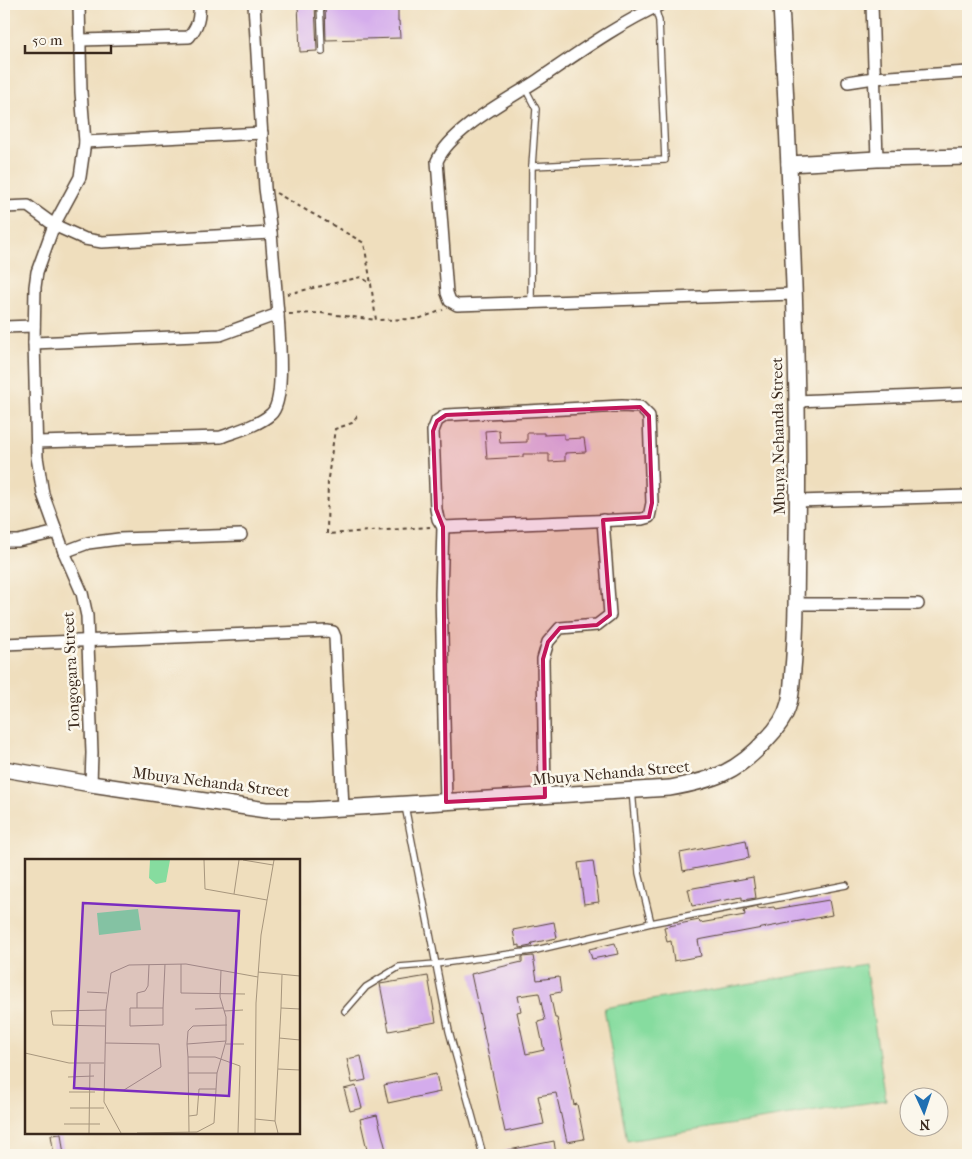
<svg xmlns="http://www.w3.org/2000/svg" width="972" height="1159" viewBox="0 0 972 1159" font-family="'IM FELL French Canon',serif">
<style>
.green{fill:#86dc9f;stroke:#60835e}
.building{fill:#d4acec;fill-rule:evenodd}
.lines{fill:none;stroke-linecap:round;stroke-linejoin:round}
.service-casing{stroke:#564536;stroke-width:8}
.minor-casing{stroke:#564536;stroke-width:14}
.tertiary-casing{stroke:#564536;stroke-width:18}
.path{stroke:#564536;stroke-width:2;stroke-dasharray:4 4;stroke-linecap:butt}
.service{stroke:#fff;stroke-width:5.5}
.minor{stroke:#fff;stroke-width:11}
.tertiary{stroke:#fff;stroke-width:15}
.marked{fill:#c2185b;fill-opacity:0.2;stroke:#c2185b;stroke-width:4;stroke-linejoin:round}
.labels{text-anchor:middle;dominant-baseline:central;stroke-width:5;stroke-linejoin:round;paint-order:stroke}
.street-label{font-size:16px;fill:#3b2a1e;stroke:#fbf7ec}
.inset-road{fill:none;stroke:#a7967d;stroke-width:1}
.view{fill:#7b2cbf;fill-opacity:0.15;stroke:#7b2cbf;stroke-width:2.5}
.inset-edge{fill:none;stroke:#3b2a1e;stroke-width:2.5}
</style>
<rect width="100%" height="100%" fill="#fbf7ec"/>
<filter id="ink" filterUnits="userSpaceOnUse"><feTurbulence type="fractalNoise" baseFrequency=".02" numOctaves="2"/><feDisplacementMap in="SourceGraphic" scale="10" xChannelSelector="R" yChannelSelector="G"/><feConvolveMatrix kernelMatrix="1 2 1 2 8 2 1 2 1" color-interpolation-filters="sRGB"/></filter>
<filter id="wash" filterUnits="userSpaceOnUse"><feTurbulence type="fractalNoise" baseFrequency=".0096" numOctaves="4" result="noise"/><feDisplacementMap in="SourceGraphic" scale="20" xChannelSelector="R" yChannelSelector="G"/><feGaussianBlur stdDeviation="1.12" result="paint"/><feColorMatrix in="noise" values="0 0 0 0 0 0 0 0 0 0 0 0 0 0 0 0 0 1.4 0 .05"/><feComposite in="paint" operator="in"/></filter>
<g filter="url(#wash)">
<rect width="100%" height="100%" fill="#efdebd"/>
<!-- green -->
<path class="green" d="M865,964L886,1100L627,1141L604,1008Z"/>
<g id="blocks">
<!-- building -->
<g class="building">
<path d="M298,4H315L317,51L300,52Z"/>
<path d="M325,4H398V21H399L400,38L326,40Z"/>
<path d="M499,430L500,443L527,442V433H544V435L564,434V439L584,438L586,452L565,453V461L549,462V454H523V457L487,459L485,431Z"/>
<path d="M746,840L749,858L683,871L680,853Z"/>
<path d="M593,861L599,902L584,904L578,863Z"/>
<path d="M753,877L756,898L742,900V897L692,906L688,889Z"/>
<path d="M829,900L832,915L698,940L701,956L674,961L671,941L667,942L664,927L699,920L700,923L745,915L744,910L758,907V909L774,907L775,909Z"/>
<path d="M554,922L557,938L532,943L531,946L520,948V945L516,946L513,930Z"/>
<path d="M615,943L618,954L592,959L589,949Z"/>
<path d="M533,956L537,980L559,977L561,992L550,994L555,1018H557L574,1105L577,1104L584,1139L567,1142L556,1093L538,1096L544,1124L505,1132L471,974L522,962V957ZM539,993L545,1020L538,1022L544,1050L526,1054L517,1012L521,1011L518,996Z"/>
<path d="M428,976L436,1022L389,1031L380,984Z"/>
<path d="M361,1056L366,1080L352,1083L347,1059Z"/>
<path d="M436,1074L440,1092L388,1103L384,1085Z"/>
<path d="M356,1086L362,1108L350,1111L344,1089Z"/>
<path d="M377,1115L386,1150L368,1154L360,1119Z"/>
<path d="M61,1134L64,1155H54L51,1135Z"/>
<path d="M554,1141L556,1155H504V1151Z"/>
</g>
</g>
</g>
<g filter="url(#ink)">
<use href="#blocks" fill-opacity="0" stroke="#564536" stroke-width="1"/>
<g class="lines">
<!-- service casing -->
<g class="service-casing">
<g id="service">
<path d="M320,4L322,52"/>
<path d="M525,88L536,109L532,166L531,303"/>
<path d="M532,166L665,160L659,21L655,8"/>
<path d="M632,790L639,873L651,923"/>
<path d="M405,806L449,1031L483,1155"/>
<path d="M345,1011L366,987L399,967L436,964L532,951L651,923L846,885"/>
</g>
</g>
<!-- minor casing -->
<g class="minor-casing">
<g id="minor">
<path d="M79,4L81,92L85,142L80,177L54,225L37,272L35,287L34,343L37,457L43,494L64,552L82,593L87,616L92,753L91,784"/>
<path d="M662,4C618,24 578,53 538,80C508,100 452,128 437,161L447,293L450,301L457,305L794,294"/>
<path d="M872,4L877,159"/>
<path d="M81,40L189,37C198,26 200,18 199,4"/>
<path d="M848,82L874,78L968,72"/>
<path d="M85,142L262,133"/>
<path d="M4,207L28,206L54,225L85,239L102,242L271,233L265,188L254,4"/>
<path d="M4,327L34,326"/>
<path d="M34,343L220,335L278,314L271,233"/>
<path d="M796,401L968,394"/>
<path d="M622,406L640,407L649,416L652,503L649,517L642,519L443,527L438,519L436,509L433,431L437,421L446,415Z"/>
<path d="M37,442L221,437C237,431 259,425 271,414C286,401 279,334 278,314"/>
<path d="M797,501L968,496"/>
<path d="M443,527L441,594L446,802"/>
<path d="M4,541H18L57,532"/>
<path d="M64,552L88,543L119,539L241,535"/>
<path d="M795,604H918"/>
<path d="M4,644L327,631L333,632L335,637L343,808"/>
<path d="M545,797L543,659L548,642L560,628L597,625L610,615L603,520"/>
</g>
</g>
<!-- tertiary casing -->
<g class="tertiary-casing">
<g id="tertiary">
<path d="M789,164L877,159L968,157"/>
<path d="M4,769L91,784L266,810H309L670,788C713,780 737,773 767,739C776,730 786,716 789,703C792,693 792,680 793,669C797,626 796,583 797,540C800,361 790,182 781,4"/>
</g>
</g>
<!-- path -->
<g class="path">
<path d="M276,193L364,243L371,284"/>
<path d="M287,294L361,277L371,284L376,320L418,319L443,310"/>
<path d="M289,314L321,313L376,320"/>
<path d="M357,416L352,423L335,429L328,478L327,534L430,527"/>
</g>
<!-- service -->
<use href="#service" class="service"/>
<!-- minor -->
<use href="#minor" class="minor"/>
<!-- tertiary -->
<use href="#tertiary" class="tertiary"/>
</g>
</g>
<!-- marked area -->
<path class="marked" d="M640,407L649,416L652,503L649,517L603,520L610,615L597,625L560,628L548,642L543,659L545,797L446,802L443,527L436,509L433,431L437,421L446,415Z"/>
<g class="labels">
<!-- street labels -->
<g class="street-label">
<text transform="translate(778 436) rotate(-91)">Mbuya Nehanda Street</text>
<text transform="translate(71 671) rotate(-93)">Tongogara Street</text>
<text transform="translate(611 773) rotate(-5)">Mbuya Nehanda Street</text>
<text transform="translate(211 782) rotate(7)">Mbuya Nehanda Street</text>
</g>
</g>
<!-- overview -->
<g transform="translate(25 859)">
<rect width="275" height="275" fill="#efdebd"/>
<path d="M125,1H145L141,23L131,25L124,19ZM113,50L116,71L74,76L72,54Z" fill="#86dc9f"/>
<path class="inset-road" d="M179,1L180,30L242,41M218,1L248,6M209,35L214,1M156,105V134L220,135M233,113L275,117M257,116L256,149L275,150M62,133L82,134M105,149H138V166L105,167ZM112,149V134L120,132L123,127L124,106M138,149L140,105M170,150L198,149M199,152L218,151M80,167L28,166L26,152L81,151M254,179L275,181M162,185L163,172L168,167L202,166M201,185H219M0,194L44,204H79M163,198L162,185L201,182M253,210L275,211M163,214H192M43,218L69,217M79,232L99,231L136,208L134,185L80,184M44,233H70M45,249H79M164,257L172,256L174,230H191M230,260L250,262M39,265H75M164,273L163,198H190L215,207L213,274M64,274L65,205M96,274L79,243L81,151L86,114L104,106L161,105L233,118M112,274L172,273L189,264L192,214L201,182V158L195,138L196,111M230,274L231,144L236,76L249,1M253,274L250,262L256,149"/>
<path class="view" d="M58,44L214,52L204,237L49,229Z"/>
<rect width="275" height="275" class="inset-edge"/>
</g>
<!-- margin -->
<rect width="972" height="1159" fill="none" stroke="#fbf7ec" stroke-width="20"/>
<!-- north arrow -->
<g transform="translate(924 1112) rotate(177)"><circle r="24" fill="#fbf7ec" stroke="#aea59a"/>
<path d="M0-4L9 19L0 12L-9 19Z" fill="#1f6fb2"/>
<text y="-8" font-size="14" font-weight="bold" text-anchor="middle" fill="#3b2a1e">N</text>
</g>
<!-- scale -->
<path d="M25 45v8h86v-8" fill="none" stroke="#3b2a1e" stroke-width="2.5"/>
<text x="32" y="45" font-size="15" fill="#3b2a1e" stroke="#fbf7ec" stroke-width="4" paint-order="stroke">50 m</text>
</svg>
